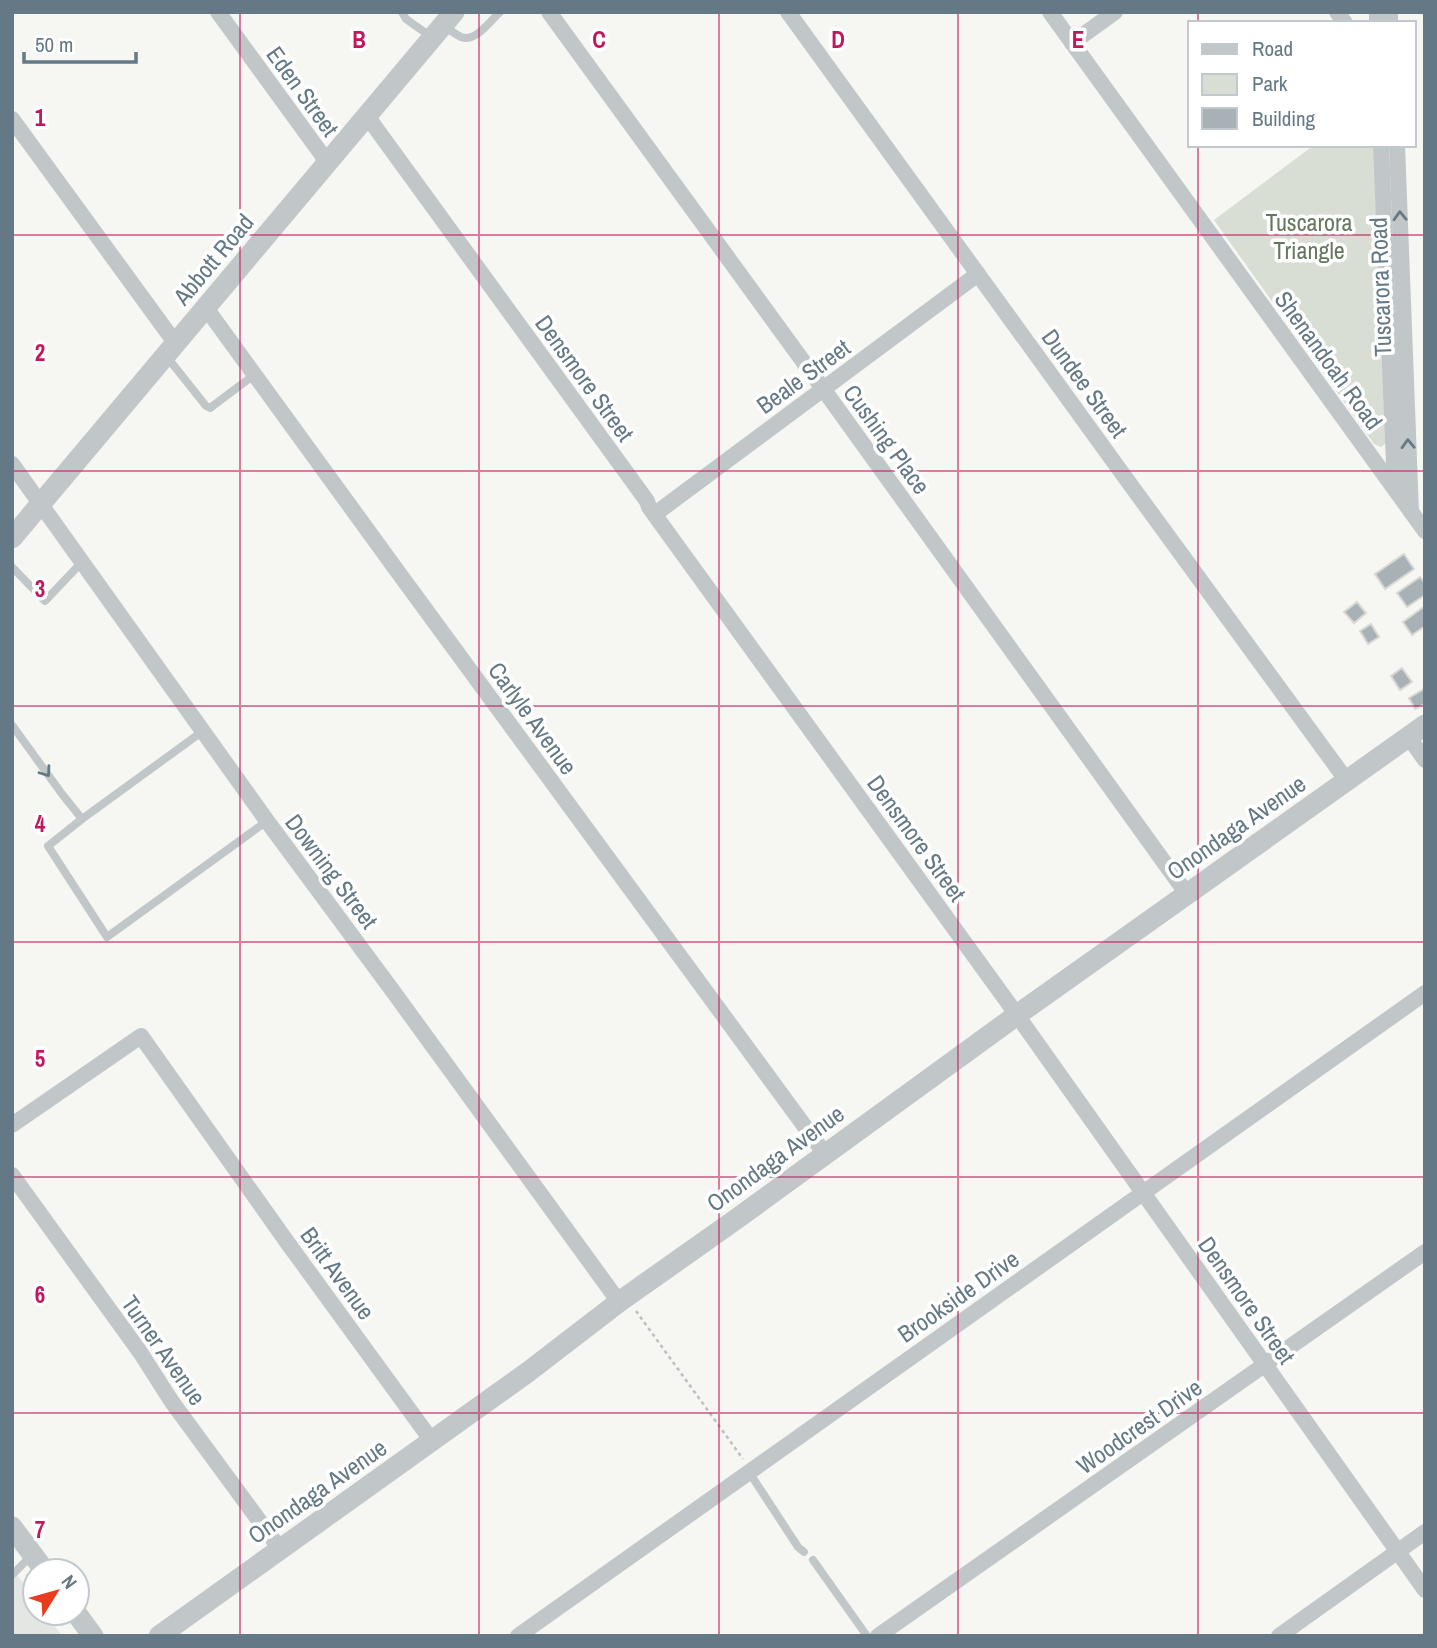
<svg xmlns="http://www.w3.org/2000/svg" width="1437" height="1648" viewBox="0 0 1437 1648" font-family="'Archivo Narrow',sans-serif">
<style>
.built{fill:#e4e6e4}
.green{fill:#d8ded4}
.building{fill:#a8b2b6;stroke:#d8d8d5;stroke-width:2}
.lines{fill:none;stroke-linecap:round;stroke-linejoin:round}
.path{stroke:#bdc0c2;stroke-width:2.5;stroke-dasharray:3.5 3.5;stroke-linecap:butt}
.service{stroke:#c1c7c9;stroke-width:8}
.minor{stroke:#c1c7c9;stroke-width:16}
.tertiary{stroke:#c1c7c9;stroke-width:21}
.oneway{stroke:#647985}
.grid{fill:none;stroke:#c2185b;stroke-width:2;stroke-opacity:0.55}
.labels{text-anchor:middle;dominant-baseline:central;stroke-width:7;stroke-linejoin:round;paint-order:stroke}
.street-label{font-size:24px;fill:#647985;stroke:#fff}
.park-label{font-size:24px;fill:#66775f;stroke:#fff}
.grid-label{font-size:23px;text-anchor:middle;font-weight:bold;fill:#c2185b;stroke:#fff;stroke-width:7;stroke-linejoin:round;paint-order:stroke}
</style>
<rect width="100%" height="100%" fill="#f6f6f3"/>
<!-- built -->
<path class="built" d="M12,1568L35,1599V1613H45L62,1636H12Z"/>
<!-- green -->
<path class="green" d="M1314,145H1374L1386,443L1381,447L1374,444L1214,220Z"/>
<!-- building -->
<g class="building">
<path d="M1404,554L1414,569L1385,589L1375,574Z"/>
<path d="M1420,577L1425,583V595L1407,607L1397,593Z"/>
<path d="M1357,602L1366,613L1354,623L1344,612Z"/>
<path d="M1425,606V626L1412,635L1403,622Z"/>
<path d="M1371,624L1379,637L1368,644L1360,631Z"/>
<path d="M1402,668L1412,682L1400,690L1391,676Z"/>
<path d="M1424,689L1425,704L1415,709L1409,698Z"/>
</g>
<g class="lines">
<!-- path -->
<path class="path" d="M636,1311L743,1459"/>
<!-- service -->
<g class="service">
<path d="M402,12L406,19L430,36"/>
<path d="M445,27C450,30 455,34 461,37C475,43 490,21 500,12"/>
<path d="M167,357L206,406L210,408L254,375"/>
<path d="M12,567L45,601L82,562"/>
<path d="M12,725L62,794L82,819"/>
<path d="M203,731L82,819L48,846L107,937L267,821"/>
<path d="M749,1472L798,1547L804,1552"/>
<path d="M813,1560L867,1636"/>
<path d="M12,1575L31,1556"/>
</g>
<!-- minor -->
<g class="minor">
<path d="M218,12L328,163"/>
<path d="M549,12L824,390L1187,894"/>
<path d="M788,12C974,268 1159,526 1347,781"/>
<path d="M1050,12L1425,531"/>
<path d="M1337,12L1345,23"/>
<path d="M1377,12V23"/>
<path d="M1390,12V23"/>
<path d="M1072,43L1115,12"/>
<path d="M367,116L647,501L649,507L1017,1015L1425,1590"/>
<path d="M12,119L176,344"/>
<path d="M1381,145L1395,489"/>
<path d="M1397,145L1411,512"/>
<path d="M206,308L398,572L825,1154"/>
<path d="M12,464L267,821L395,994L619,1302"/>
<path d="M655,514L978,274"/>
<path d="M1408,736L1425,760"/>
<path d="M12,1125L141,1036L287,1242L432,1441"/>
<path d="M12,1175L140,1352L172,1402L280,1549"/>
<path d="M518,1636L1425,993"/>
<path d="M878,1636L1425,1252"/>
<path d="M1279,1636L1425,1532"/>
</g>
<!-- tertiary -->
<g class="tertiary">
<path d="M12,538L454,12"/>
<path d="M12,1527L45,1571"/>
<path d="M76,1613L93,1636"/>
<path d="M159,1636L528,1372L619,1302L735,1220L1017,1015L1425,725"/>
</g>
</g>
<!-- one-way arrows -->
<defs><path id="oneway-chevron" d="M-2-3.5L2.5 0L-2 3.5" fill="none" stroke-width="1.6" stroke-linecap="round" stroke-linejoin="round" transform="scale(1.75)"/></defs>
<g class="oneway">
<use href="#oneway-chevron" transform="translate(1400 216) rotate(-92)"/>
<use href="#oneway-chevron" transform="translate(1408 444) rotate(-92)"/>
<use href="#oneway-chevron" transform="translate(46 772) rotate(54)"/>
</g>
<!-- grid -->
<path class="grid" d="M240,12V1636M479,12V1636M719,12V1636M958,12V1636M1198,12V23M1198,145V1636M12,235H1425M12,471H1425M12,706H1425M12,942H1425M12,1177H1425M12,1413H1425"/>
<g class="labels">
<!-- street labels -->
<g class="street-label">
<text transform="translate(303 91) rotate(54)">Eden Street</text>
<text transform="translate(213 259) rotate(-50)">Abbott Road</text>
<text transform="translate(1380 287) rotate(-92)">Tuscarora Road</text>
<text transform="translate(1329 360) rotate(54)">Shenandoah Road</text>
<text transform="translate(803 376) rotate(-36)">Beale Street</text>
<text transform="translate(585 378) rotate(54)">Densmore Street</text>
<text transform="translate(1085 383) rotate(54)">Dundee Street</text>
<text transform="translate(887 439) rotate(54)">Cushing Place</text>
<text transform="translate(533 718) rotate(54)">Carlyle Avenue</text>
<text transform="translate(1236 827) rotate(-35)">Onondaga Avenue</text>
<text transform="translate(917 838) rotate(54)">Densmore Street</text>
<text transform="translate(332 871) rotate(53)">Downing Street</text>
<text transform="translate(775 1158) rotate(-36)">Onondaga Avenue</text>
<text transform="translate(338 1273) rotate(54)">Britt Avenue</text>
<text transform="translate(958 1296) rotate(-35)">Brookside Drive</text>
<text transform="translate(1247 1300) rotate(55)">Densmore Street</text>
<text transform="translate(164 1350) rotate(55)">Turner Avenue</text>
<text transform="translate(1139 1426) rotate(-35)">Woodcrest Drive</text>
<text transform="translate(317 1491) rotate(-35)">Onondaga Avenue</text>
</g>
<!-- park labels -->
<g class="park-label">
<text x="1309" y="222">Tuscarora<tspan x="1309" dy="28">Triangle</tspan></text>
</g>
</g>
<g class="grid-label">
<text x="359" y="48">B</text>
<text x="599" y="48">C</text>
<text x="838" y="48">D</text>
<text x="1078" y="48">E</text>
<text x="40" y="126">1</text>
<text x="40" y="361">2</text>
<text x="40" y="597">3</text>
<text x="40" y="832">4</text>
<text x="40" y="1067">5</text>
<text x="40" y="1303">6</text>
<text x="40" y="1538">7</text>
</g>
<!-- border -->
<rect width="1437" height="1648" fill="none" stroke="#647985" stroke-width="28"/>
<!-- legend -->
<rect x="1188" y="21" width="228" height="126" fill="#ffffff" stroke="#c1c9ce" stroke-width="2"/>
<rect x="1202" y="44" width="35" height="10" fill="#c1c7c9" stroke="#c1c9ce" stroke-width="2"/>
<text x="1252" y="56" font-size="21" fill="#647985">Road</text>
<rect x="1202" y="74" width="35" height="21" fill="#d8ded4" stroke="#c1c9ce" stroke-width="2"/>
<text x="1252" y="91" font-size="21" fill="#647985">Park</text>
<rect x="1202" y="108" width="35" height="21" fill="#a8b2b6" stroke="#c1c9ce" stroke-width="2"/>
<text x="1252" y="126" font-size="21" fill="#647985">Building</text>
<!-- north arrow -->
<g transform="translate(56 1592) rotate(53)"><circle r="33" fill="#ffffff" stroke="#c1c9ce" stroke-width="2"/>
<path d="M0-5L12 26L0 18L-12 26Z" fill="#ea3b1f"/>
<text y="-10" font-size="19" font-weight="bold" text-anchor="middle" fill="#647985">N</text>
</g>
<!-- scale -->
<path d="M24 52v10h112v-10" fill="none" stroke="#647985" stroke-width="3.5"/>
<text x="35" y="52" font-size="21" fill="#647985" stroke="#ffffff" stroke-width="5" paint-order="stroke">50 m</text>
</svg>
